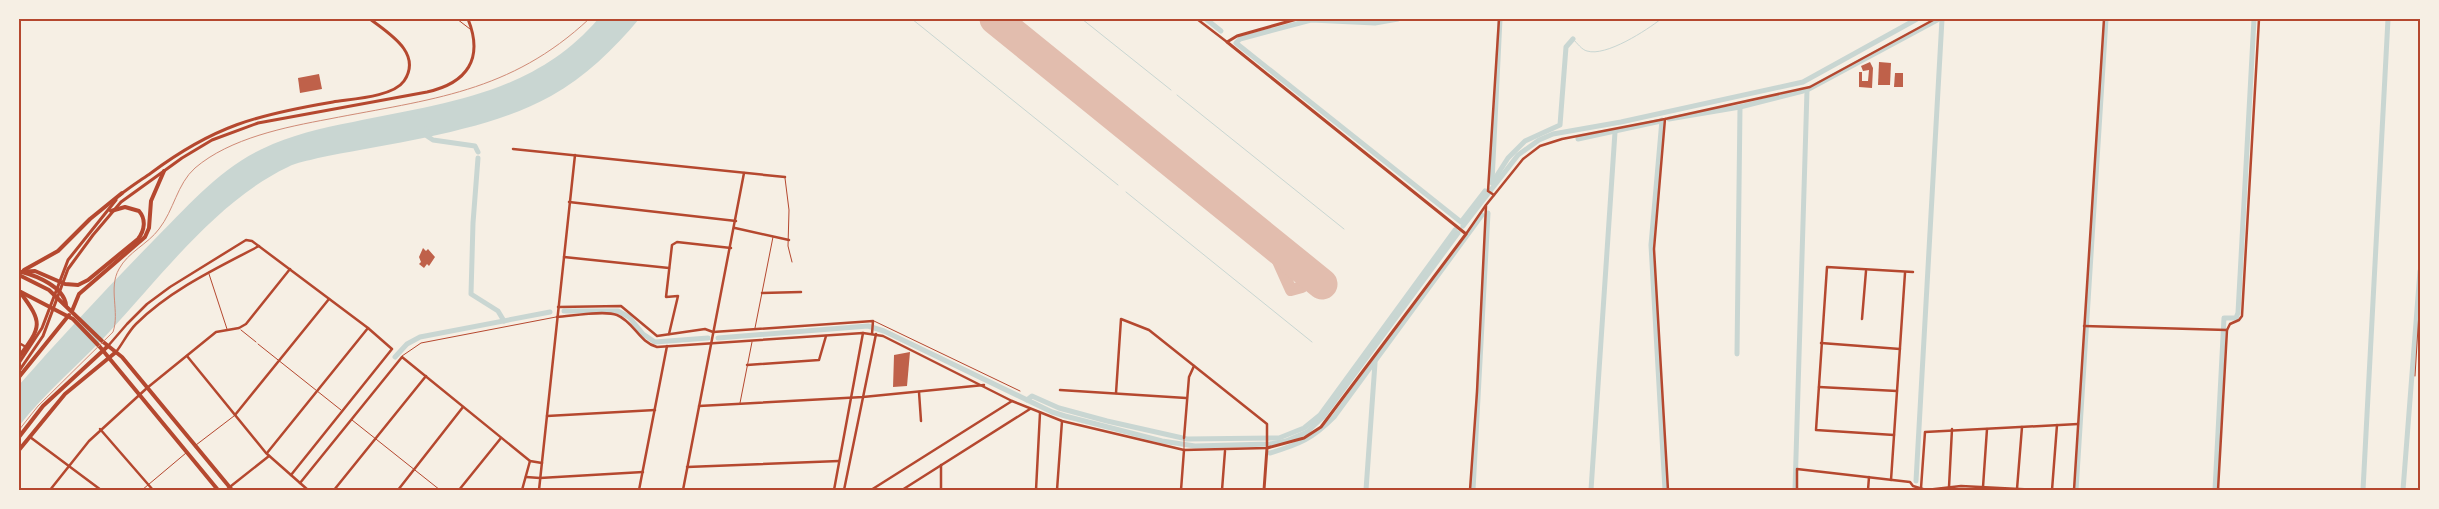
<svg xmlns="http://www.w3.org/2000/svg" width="2439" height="509" viewBox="0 0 2439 509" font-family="Figtree,sans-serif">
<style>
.water{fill:#c9d6d2}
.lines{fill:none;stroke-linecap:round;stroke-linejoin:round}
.stream{stroke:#c9d6d2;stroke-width:1}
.canal{stroke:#c9d6d2;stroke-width:5}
.taxiway{stroke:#e2bdae;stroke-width:12}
.runway{stroke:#e2bdae;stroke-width:31}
.building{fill:#bf614a}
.path{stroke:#b5482f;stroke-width:1}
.service{stroke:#b5482f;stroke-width:1}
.minor{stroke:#b5482f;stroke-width:2.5}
.tertiary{stroke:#b5482f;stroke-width:3}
.primary{stroke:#b5482f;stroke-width:4}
.trunk{stroke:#b5482f;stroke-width:4}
.tram{stroke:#cf8b77;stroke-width:1}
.neatline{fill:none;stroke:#b5482f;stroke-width:2}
</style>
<rect width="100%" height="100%" fill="#f6efe4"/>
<!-- water -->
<path class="water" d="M598,19H639C614,49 585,77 551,96C487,132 390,143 318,158C308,161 297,162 288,167C218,200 163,274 111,330C81,363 46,391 19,426V385C62,336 107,288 153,241C186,208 219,169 262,149C291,135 321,128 353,122C444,103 534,94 598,19Z"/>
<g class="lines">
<!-- stream -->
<g class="stream">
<path d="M912,19L1118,185"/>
<path d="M1082,19L1171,90"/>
<path d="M1573,39C1577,43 1582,50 1587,51C1606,57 1647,30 1661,19"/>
<path d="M1177,95L1344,229"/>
<path d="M1126,192L1312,342"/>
</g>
<!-- canal -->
<g class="canal">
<path d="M1206,19L1221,31"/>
<path d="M1398,19L1375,23L1311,20L1240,39L1236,43L1461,222L1485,191"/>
<path d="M1669,119L1740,107L1803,91"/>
<path d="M1662,120L1651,245L1665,490"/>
<path d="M426,129L427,136L433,140L475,146L478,152"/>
<path d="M1578,139L1661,121"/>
<path d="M478,158L473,223L471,294L498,311L504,321"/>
<path d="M1492,182L1500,19"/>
<path d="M1492,183L1508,158L1525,141L1560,125L1566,47L1573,39"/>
<path d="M1463,226L1518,155L1539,140L1553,134L1621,122L1803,82L1917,19"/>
<path d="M564,311H618L629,317L643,334L655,342L708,338"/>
<path d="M718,338L868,326L884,331L1052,412L1065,416L1162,441L1195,446L1270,444L1286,441L1307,432L1323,417L1458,233"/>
<path d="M1737,354L1740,107"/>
<path d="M395,357L407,344L420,337L550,312"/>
<path d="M1027,400L1032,396L1059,408L1107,421L1187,439L1279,438L1304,428L1320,415L1455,230"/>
<path d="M1270,453C1300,444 1312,439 1334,417L1482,215"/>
<path d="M1916,481L1942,19"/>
<path d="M1366,490L1375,363"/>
<path d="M1473,490L1488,213"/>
<path d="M1591,490L1615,132"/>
<path d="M1795,490L1807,90L1939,19"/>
<path d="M2076,490L2106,19"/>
<path d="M2215,490L2224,318H2236L2238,313L2254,19"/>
<path d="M2363,490L2388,19"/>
<path d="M2403,490L2420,271"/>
</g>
<!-- taxiway -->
<path class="taxiway" d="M1269,241L1291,290L1302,287"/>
<!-- runway -->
<path class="runway" d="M995,19L1322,284"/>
</g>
<!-- building -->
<g class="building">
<path d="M1870,62L1873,68L1872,88L1859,87V72H1862V81H1868L1869,70L1863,71L1861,66Z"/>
<path d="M1879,62L1891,63L1890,85H1878Z"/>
<path d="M1895,73H1903V87H1894Z"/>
<path d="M319,74L322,89L300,93L298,78Z"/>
<path d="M423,248L426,251L428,249L435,257L429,266L427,264L424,268L419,264L421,262L419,257Z"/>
<path d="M910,352L907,386L893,387L894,355Z"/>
</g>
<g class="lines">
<!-- path -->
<path class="path" d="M241,330L256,342"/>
<!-- service -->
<g class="service">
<path d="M457,19L470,29"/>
<path d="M785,178L789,210L788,246L792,262"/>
<path d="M209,274L227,329"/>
<path d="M874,321L1020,391"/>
<path d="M755,328L773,237"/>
<path d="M258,344L341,410"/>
<path d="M402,356L421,343L556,317"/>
<path d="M2415,376L2420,296"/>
<path d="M740,403L752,342"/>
<path d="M352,420L440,490"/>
<path d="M196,445L234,416"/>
<path d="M1184,450V439"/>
<path d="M142,490L186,453"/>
</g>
<!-- minor -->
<g class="minor">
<path d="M1197,19L1227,42"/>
<path d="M1665,119L1654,249L1668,490"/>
<path d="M513,149L785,177"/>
<path d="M1494,195L1488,191L1499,19"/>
<path d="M569,202L736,221"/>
<path d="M735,228L789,240"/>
<path d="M1466,234L1486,205L1523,159L1540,146L1562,139L1665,119L1810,87L1935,19"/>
<path d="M564,257L669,268"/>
<path d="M762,293L801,292"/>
<path d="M558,307L621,306L657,336L705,329L713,332L873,321L872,334"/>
<path d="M557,317C572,316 604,310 617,315C634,322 639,342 657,347L863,333L883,336L1012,401L1062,421L1184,450L1267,448V424L1149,330L1121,319L1116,393"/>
<path d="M1862,319L1866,271"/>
<path d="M2084,326L2227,330"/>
<path d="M669,334L678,296L666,297L672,245L677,242L731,248"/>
<path d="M19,343L26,347"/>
<path d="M1821,343L1900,349"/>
<path d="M108,346L127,324L147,304L170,287L246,240L252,241L368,328L392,349L291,475"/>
<path d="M116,352C123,343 128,332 136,324C170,290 217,268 259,246"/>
<path d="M187,356L266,453L308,490"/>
<path d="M747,365L819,360L826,336"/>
<path d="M1819,387L1897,391"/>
<path d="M1060,390L1186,398"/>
<path d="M919,392L921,421"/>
<path d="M699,406L863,397L984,385"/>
<path d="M235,415L329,299"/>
<path d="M547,416L655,410"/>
<path d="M100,429L153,490"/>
<path d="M1894,435L1816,430L1827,267L1913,272"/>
<path d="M30,437L101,490"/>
<path d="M1184,438L1189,377L1194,366"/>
<path d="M267,453L368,328"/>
<path d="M687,467L839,461"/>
<path d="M526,477L540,478L643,472"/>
<path d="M1891,480L1905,273"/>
<path d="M300,483L402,357L530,461L542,463"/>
<path d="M1949,487L1952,429"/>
<path d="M1983,487L1987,429"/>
<path d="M1921,488L1925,432L2078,424"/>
<path d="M2017,489L2022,427"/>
<path d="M50,490L89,441L147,388L216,332L239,328L246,324L290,269"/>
<path d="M226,490L269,456"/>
<path d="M334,490L426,376"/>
<path d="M398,490L463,407"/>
<path d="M459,490L501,438"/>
<path d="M522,490L530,461"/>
<path d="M539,490L575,155"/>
<path d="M639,490L667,346"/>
<path d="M683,490L744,173"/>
<path d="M834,490L863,333"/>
<path d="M844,490L876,334"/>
<path d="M871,490L1012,401"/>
<path d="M902,490L1030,409"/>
<path d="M941,490V465"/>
<path d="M1036,490L1040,413"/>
<path d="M1057,490L1062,421"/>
<path d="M1181,490L1184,450"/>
<path d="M1222,490L1225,451"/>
<path d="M1470,490L1477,392L1486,206"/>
<path d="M1797,490V469L1910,482L1913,486L1926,490L1961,486L2039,490"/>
<path d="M1868,490L1869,477"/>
<path d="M2052,490L2057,425"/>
<path d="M2074,490L2104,19"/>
<path d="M2218,490L2227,330L2230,324L2239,320L2242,316L2259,19"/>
</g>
<!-- tertiary -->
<g class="tertiary">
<path d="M1340,19H1380"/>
<path d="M120,195C130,187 141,180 151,173C214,126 256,115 333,102C351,99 393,97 404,81C423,53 388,33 370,19"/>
<path d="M19,363L42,328L68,260L116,200"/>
<path d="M19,371L43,336L68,269L93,235L121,202L182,158L212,140L258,123L427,92C467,83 484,59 468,19"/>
<path d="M1264,490L1267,448L1304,438L1321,427L1466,234L1227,42L1237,36L1297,19"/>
</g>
<!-- primary -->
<g class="primary">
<path d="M19,357C42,326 43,323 20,292"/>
<path d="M19,377L69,315"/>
<path d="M19,437L43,406L108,346"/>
<path d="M19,450L65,394L116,352"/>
</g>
<!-- trunk -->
<g class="trunk">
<path d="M24,270L58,251L90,219L122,193"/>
<path d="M19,272L35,271L65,284L78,285L88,280L138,239C145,230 146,219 139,211L125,207L111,211"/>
<path d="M22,272C37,276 64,287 66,305"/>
<path d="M19,275L49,290L102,341L122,357L232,490"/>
<path d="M19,291L73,319L100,347L218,490"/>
<path d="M72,311L79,294L145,237L149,228L151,201L164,171"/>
</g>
<!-- tram -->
<path class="tram" d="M19,430L38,406L113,332C120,312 108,288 119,269C128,252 148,244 159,229C174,210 177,184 195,168C230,138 286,127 329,119C431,99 510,93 589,19"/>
</g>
<!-- border -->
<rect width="2439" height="509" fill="none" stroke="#f6efe4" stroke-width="40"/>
<rect x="20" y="20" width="2399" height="469" class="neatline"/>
</svg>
